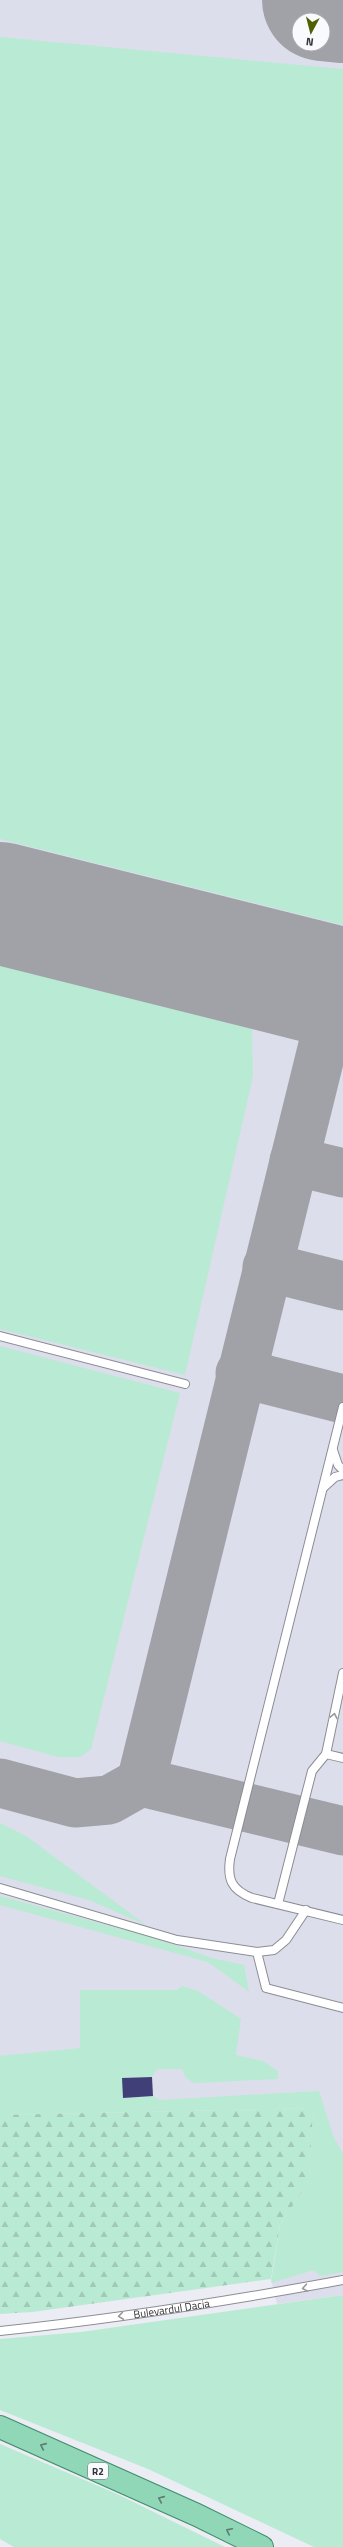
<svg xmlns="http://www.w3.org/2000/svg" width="343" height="2547" viewBox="0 0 343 2547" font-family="'Titillium Web',sans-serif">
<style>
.built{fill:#dcdeec;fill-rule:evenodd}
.green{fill:#b9ead3}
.forest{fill:url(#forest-firs)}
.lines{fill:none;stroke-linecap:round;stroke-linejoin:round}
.taxiway{stroke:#a1a2a8;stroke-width:49}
.runway{stroke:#a1a2a8;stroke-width:122}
.building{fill:#403f78}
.service-casing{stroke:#8c8d94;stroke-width:10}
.primary-casing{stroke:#3f8d6b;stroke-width:24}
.service{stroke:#fff;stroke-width:8}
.primary{stroke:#90d7b7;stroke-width:22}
.oneway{stroke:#99999a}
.oneway2{stroke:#5d7d70}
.labels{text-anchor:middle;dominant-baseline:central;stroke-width:4;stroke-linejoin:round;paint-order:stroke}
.shield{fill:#f9fafe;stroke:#6e6f72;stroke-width:1}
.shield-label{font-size:10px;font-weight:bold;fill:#333336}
.street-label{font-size:11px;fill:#333336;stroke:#f9fafe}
</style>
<defs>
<pattern id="forest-firs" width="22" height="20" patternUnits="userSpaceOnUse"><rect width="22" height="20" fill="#b9ead3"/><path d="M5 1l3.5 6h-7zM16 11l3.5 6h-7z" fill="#a0c9b6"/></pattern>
</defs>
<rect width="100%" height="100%" fill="#ebecf4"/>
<!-- built -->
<path class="built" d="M0,0H343V2295L277,2304L271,2279L313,2108L0,2115ZM299,20H323V44H299Z"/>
<!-- green -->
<g class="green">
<path d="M0,37L343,69V925L0,839Z"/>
<path d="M0,965L252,1029L253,1076L185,1375L0,1329Z"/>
<path d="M0,1346L180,1393L91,1749L80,1757H58L0,1741Z"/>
<path d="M0,1823L26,1836L146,1925L89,1900L0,1876Z"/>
<path d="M0,1896L158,1939L212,1958L244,1965L249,1992L208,1962L0,1905Z"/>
<path d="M182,1986L198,1991L241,2019L236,2055L263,2061L278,2071V2079L194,2083L186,2078L182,2069H157L152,2077L123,2078V2098L153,2096L160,2100L319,2091L334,2138L343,2153V2272L320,2276L314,2270L271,2283L280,2225L309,2181L313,2108L0,2115V2056L80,2048V1990H177Z"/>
<path d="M343,2295V2547H314L148,2469L0,2410V2339L81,2332Z"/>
<path d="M0,2444L117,2494L225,2547H14L0,2539Z"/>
</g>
<!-- forest -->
<path class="forest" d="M313,2108L309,2181L280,2225L271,2279L32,2312L0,2314V2115Z"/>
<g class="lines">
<!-- taxiway -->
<g class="taxiway">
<path d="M337,988L141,1782L343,1831"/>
<path d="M294,1161L343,1173"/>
<path d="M267,1267L343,1286"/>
<path d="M240,1373L343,1399"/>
<path d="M0,1783L75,1803L109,1800L141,1782"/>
</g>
<!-- runway -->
<g class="runway">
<path d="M323,0L343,2"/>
<path d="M0,903L343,989"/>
</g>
</g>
<!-- building -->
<path class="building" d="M152,2077L153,2096L123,2098L122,2078Z"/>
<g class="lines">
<!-- service casing -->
<g class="service-casing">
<g id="service">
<path d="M0,1336L185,1384"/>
<path d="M343,1407L230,1859C227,1880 232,1890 252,1898L343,1920"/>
<path d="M333,1450L338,1465L343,1470"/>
<path d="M324,1487L335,1477L343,1475"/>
<path d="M326,1754L343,1758"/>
<path d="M0,1888L177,1940L257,1952L274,1950L286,1940L306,1910"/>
<path d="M278,1904L312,1771L326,1754L343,1673"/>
<path d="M257,1952L266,1988L343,2008"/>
<path id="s1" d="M0,2331C115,2319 229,2301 343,2280"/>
</g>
</g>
<!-- primary casing -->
<g class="primary-casing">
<path id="primary" d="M0,2427L197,2515L262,2547"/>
</g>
<!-- service -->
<use href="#service" class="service"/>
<!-- primary -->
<use href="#primary" class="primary"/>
</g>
<!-- one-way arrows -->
<defs><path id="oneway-chevron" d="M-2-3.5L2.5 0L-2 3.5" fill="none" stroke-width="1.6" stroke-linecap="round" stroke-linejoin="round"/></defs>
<g class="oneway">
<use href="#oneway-chevron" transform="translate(334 1716) rotate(-78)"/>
<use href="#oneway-chevron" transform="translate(305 2288) rotate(170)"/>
<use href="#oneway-chevron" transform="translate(121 2316) rotate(172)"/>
</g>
<g class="oneway2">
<use href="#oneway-chevron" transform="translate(43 2446) rotate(-156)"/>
<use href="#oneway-chevron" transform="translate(161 2499) rotate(-156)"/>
<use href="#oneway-chevron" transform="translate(229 2531) rotate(-154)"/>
</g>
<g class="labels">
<!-- shield labels -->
<rect class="shield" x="88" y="2463" width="20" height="16" rx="3"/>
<g class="shield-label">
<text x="98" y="2471">R2</text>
</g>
<!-- street labels -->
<g class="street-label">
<text stroke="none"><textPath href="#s1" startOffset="173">Bulevardul Dacia</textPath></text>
</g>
</g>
<!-- north arrow -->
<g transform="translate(311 32) rotate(187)"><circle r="19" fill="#f9fafe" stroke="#aaaaae"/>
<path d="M0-3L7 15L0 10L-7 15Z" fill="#4f5f01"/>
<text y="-6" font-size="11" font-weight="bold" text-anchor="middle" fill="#333336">N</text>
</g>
</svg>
